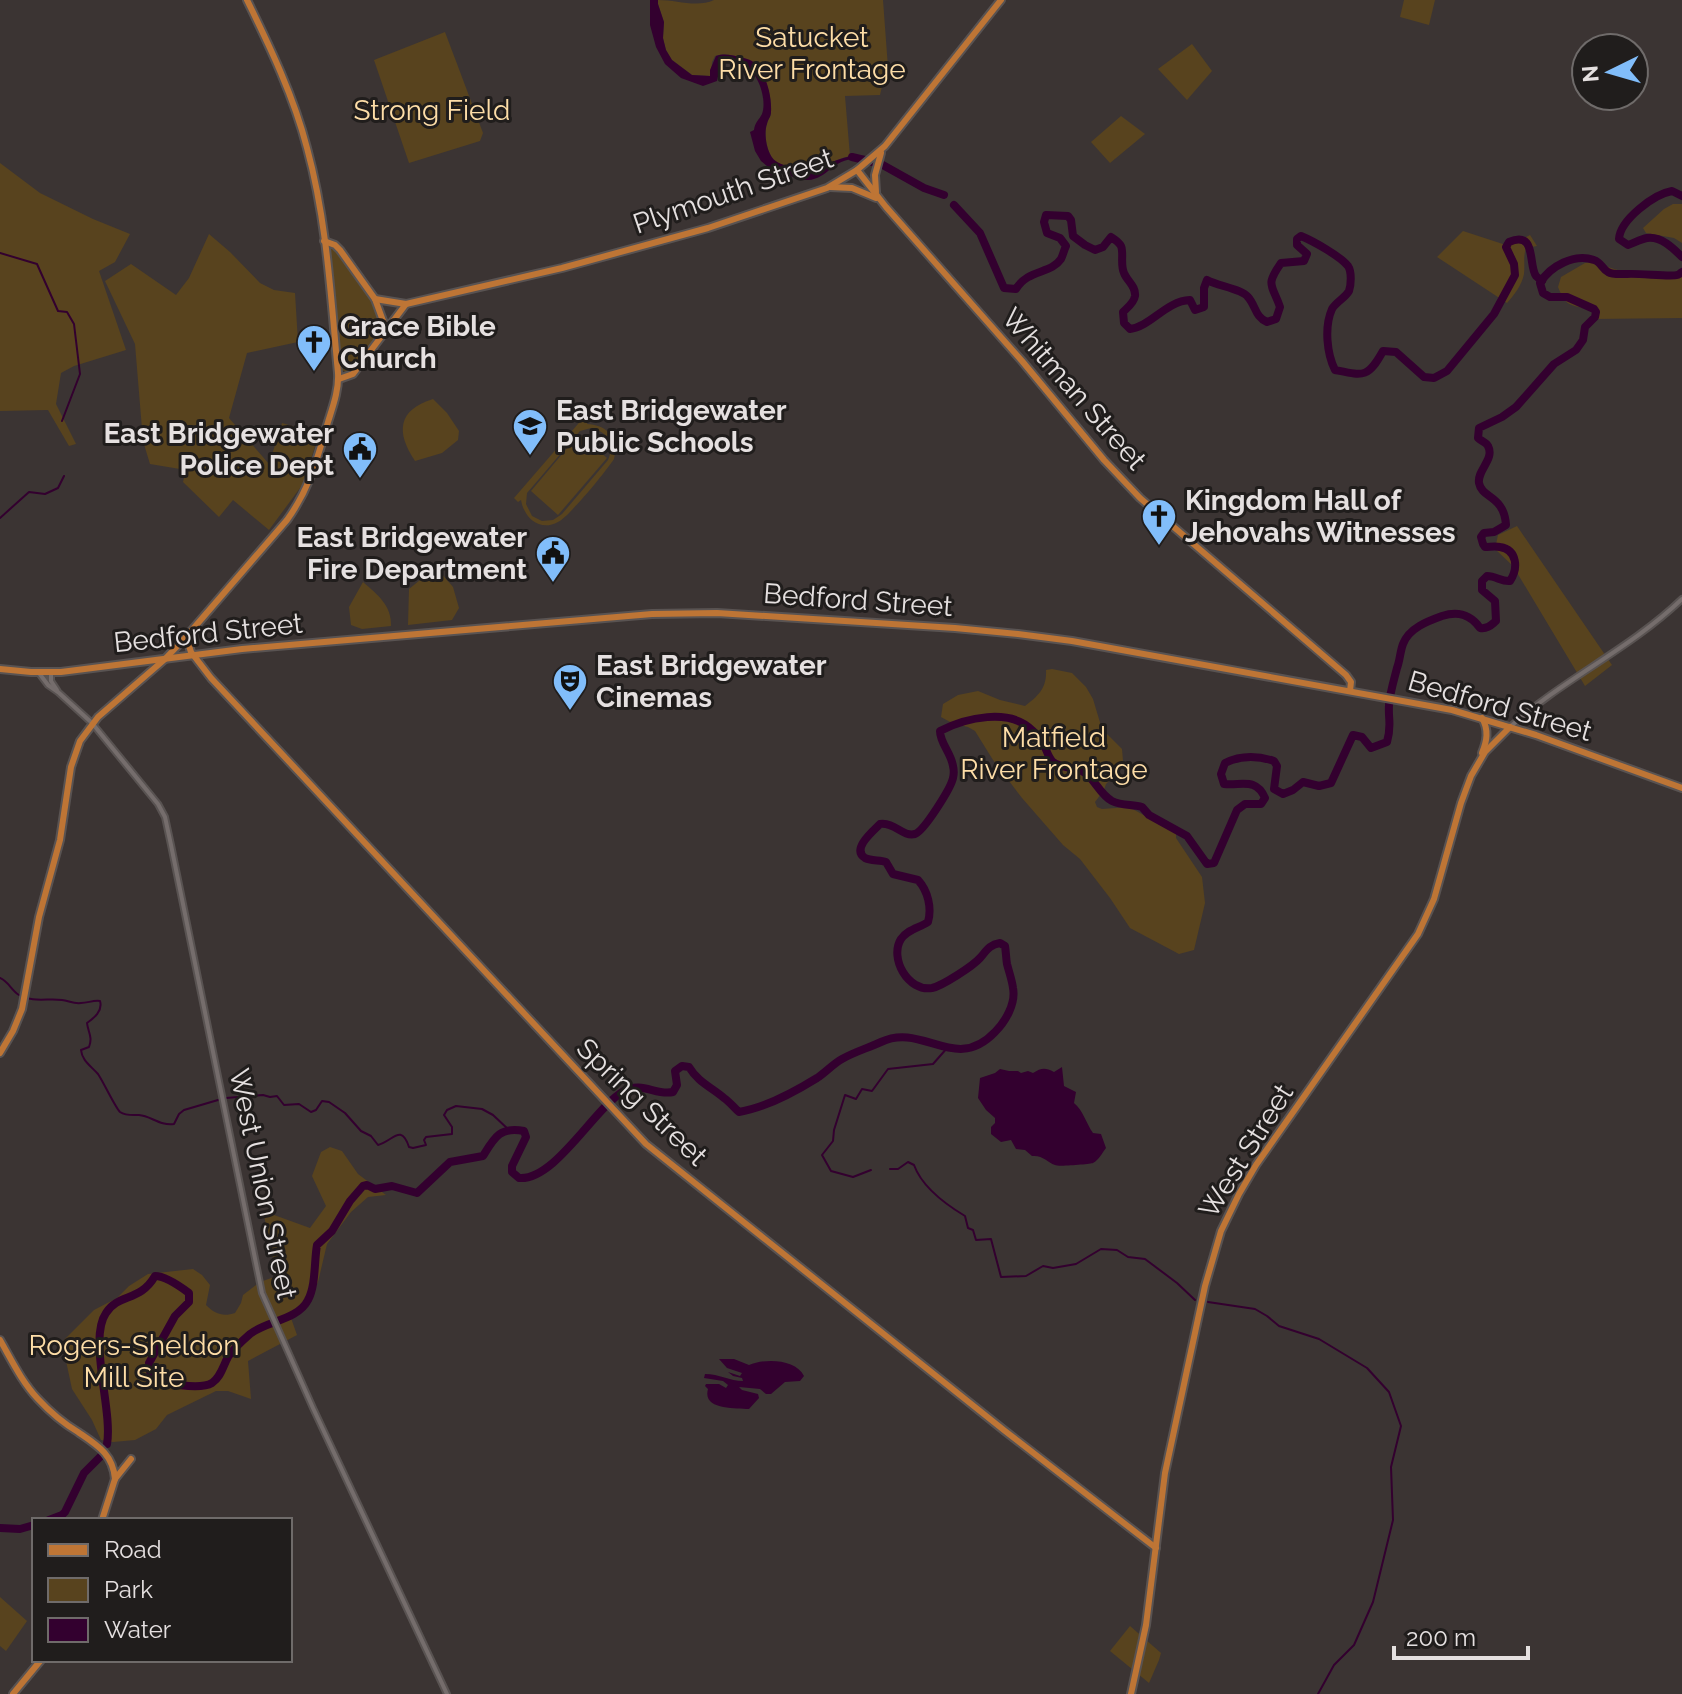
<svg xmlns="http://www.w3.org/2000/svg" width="1682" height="1694" viewBox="0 0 1682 1694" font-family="Raleway,sans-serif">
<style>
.green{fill:#58431e;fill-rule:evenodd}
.water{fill:#33002f}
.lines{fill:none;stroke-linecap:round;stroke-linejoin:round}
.stream{stroke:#33002f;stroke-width:2}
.river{stroke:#33002f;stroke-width:8}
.minor-casing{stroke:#595352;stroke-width:8}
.major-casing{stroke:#595352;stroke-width:10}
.minor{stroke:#756d6c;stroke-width:4}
.major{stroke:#be7535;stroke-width:6}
.labels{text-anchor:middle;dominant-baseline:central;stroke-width:6;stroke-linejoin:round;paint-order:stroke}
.park-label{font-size:28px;fill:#fddda7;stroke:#201d1c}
.street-label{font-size:28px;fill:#e5e0e0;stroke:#201d1c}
.poi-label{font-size:28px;font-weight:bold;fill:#e5e0e0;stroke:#201d1c;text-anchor:start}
</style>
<rect width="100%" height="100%" fill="#3b3433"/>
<!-- green -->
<g class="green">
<path d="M658,0C677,0 697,8 714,0H883L889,81L883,82L880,95L845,96L850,156C832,160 818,171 799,176L792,172L790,167C781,164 774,163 770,154C766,146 764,132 767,124C768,119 771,117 771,112C772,91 762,62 740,57C730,55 725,53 715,56L712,62L711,76L692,75L672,60L666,50L663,38L664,22L658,4Z"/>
<path d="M1404,0H1435L1429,25L1400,17Z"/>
<path d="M445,32L483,133L480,141L409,163L374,60Z"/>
<path d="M1192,44L1212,71L1187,100L1158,69Z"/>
<path d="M1121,116L1145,134L1110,163L1091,142Z"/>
<path d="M0,163L40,193L93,219L130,234L115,262L99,271L126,350L74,366L61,373L56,404L76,444L69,446L48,410L0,411Z"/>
<path d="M1673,204H1682V243L1674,238L1646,233L1643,228L1664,209Z"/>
<path d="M1463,231L1509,246L1530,235L1537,246L1526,248C1523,256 1525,265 1524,274C1522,285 1514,295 1507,303L1437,257Z"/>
<path d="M209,234L230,252L260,283L274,290L295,293L298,342L247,353L229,418L269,464L282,423L319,434L303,484L269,530L233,500L219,517L183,482L186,470L150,464L143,441L135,344L105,281L131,264L176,295L189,278Z"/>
<path d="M332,248L336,249C348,266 389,311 379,332C373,345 358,361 349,373L341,370L328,253Z"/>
<path d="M1594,262C1624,273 1651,281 1682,274V318L1592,319L1593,313L1590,309C1570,305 1566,307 1558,287L1561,277L1585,263Z"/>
<path d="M433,399L447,413L459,431L458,440L442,453L415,461C396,433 397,410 433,399Z"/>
<path d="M584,417L588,421L587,424C608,425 619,439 614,459C607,470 569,517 558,522C540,532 524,518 521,500L518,502L514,498ZM591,428C608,432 615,444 608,460L562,514L553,520L542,521L532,516L526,504L527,493L580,431Z"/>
<path d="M579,434L607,458L558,515L531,491Z"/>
<path d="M1517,526L1612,665L1585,686L1513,566L1495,549L1498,535Z"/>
<path d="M436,567L453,587L459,608L452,620L408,625L409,589Z"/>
<path d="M363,582C378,595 392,606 391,626L362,629L351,625L349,607Z"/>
<path d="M1052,669L1072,673L1086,687L1093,699L1102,729L1122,749L1123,761L1118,772L1106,784L1104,790L1095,802L1097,807L1102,809L1129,807L1176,833V838L1202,877L1205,903L1194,950L1179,954L1130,928L1110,898L1080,859L1063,845L1022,798L993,760L975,731L968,727L952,723L941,717L943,704L958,695L978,691L1000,700L1025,706C1038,696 1047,688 1046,670Z"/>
<path d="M330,1147L342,1151L358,1174L386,1195L368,1197L351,1212L327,1244L318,1282L306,1305L291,1318L297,1335L248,1361L251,1399L228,1391H216L167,1415L156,1429L135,1440L113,1442L101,1440L92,1420L72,1389L62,1342L94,1310L117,1298L129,1286L148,1274L193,1269L202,1275L210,1285L206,1305C215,1314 223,1317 235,1313L241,1303L243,1295L260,1282L277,1276L263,1211L310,1228L326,1206L312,1176L321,1152Z"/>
<path d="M0,1597L27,1621L6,1651L0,1646Z"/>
<path d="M1130,1626L1161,1653L1159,1660L1149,1683L1110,1651Z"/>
</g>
<!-- water -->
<g class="water">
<path d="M650,0H658V4L664,22L663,38L666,50L672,60L692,75L710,76V70L716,56C725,53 730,55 740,57C744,58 749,59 752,61C766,71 772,96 771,112C771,117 768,119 767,124C764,132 766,146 770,154C774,163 782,164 790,167L792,172L799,176C822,170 841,152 866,156L861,159C833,156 829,179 808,180C795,181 789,173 778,171L781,182L778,185L771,177L768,167L761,161L755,151L750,132L754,130C755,122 759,120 762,114C767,100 759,74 746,67C740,64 732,63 726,62L720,67L717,81L703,86L681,78L665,64L656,47L650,25Z"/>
<path d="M1062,1067L1064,1086L1076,1092L1074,1103C1083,1110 1086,1123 1093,1133L1101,1134L1106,1148C1102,1153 1099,1160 1093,1163C1091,1164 1058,1167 1055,1165C1047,1162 1043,1155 1032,1156L1025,1150L1016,1149L1011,1140L1001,1142L991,1134V1127L995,1123V1118L986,1110L978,1098L980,1078L995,1073L1000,1069L1009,1071H1018L1021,1073L1028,1071L1033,1073C1041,1068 1045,1067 1054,1072Z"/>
<path d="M719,1359H734L749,1365C765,1358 796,1359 804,1376L800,1381L785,1382L771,1394H766L760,1389L739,1387L742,1390L758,1394L759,1398L749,1409C735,1408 702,1410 708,1389L705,1386L706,1384H719L726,1388L728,1385L723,1381L704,1378L705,1374C719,1374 730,1381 743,1381L742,1378L733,1376L728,1372L740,1376L742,1373L727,1368Z"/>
</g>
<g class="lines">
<!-- stream -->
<g class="stream">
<path d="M0,253L37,264L58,311L67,312L74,324L80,374L62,421"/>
<path d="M0,518L29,492L45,494L58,488L64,476"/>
<path d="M0,978C9,982 11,990 19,995C33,1003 48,998 62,1000C69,1001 74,1004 81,1003C88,1003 93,1000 100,1001C103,1011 94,1018 87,1023C88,1032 93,1037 89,1047L81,1050C82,1061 91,1066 98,1074C104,1083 115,1107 120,1112C126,1116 133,1115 139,1115C151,1116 160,1126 174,1124L179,1114L184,1110L218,1100"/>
<path d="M226,1098L263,1095L270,1097L277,1096L284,1105L299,1104L311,1112L316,1110L322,1101L329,1102L345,1113L361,1131L371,1136L378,1145C393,1141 401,1123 409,1147L413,1148L426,1145L424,1140L426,1137L452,1134V1127L444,1115L447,1110L456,1106L482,1109L493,1115L509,1130"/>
<path d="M890,1169H898L908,1162L914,1165C922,1187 945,1204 965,1216L968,1228L973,1230L976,1240L991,1239L1001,1277L1026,1276L1043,1266L1053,1268L1076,1264L1101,1249L1117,1250L1128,1257L1145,1259L1177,1283L1195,1300"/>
<path d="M871,1170L853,1177L831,1171L822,1155L833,1141L834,1130L845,1095L856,1099L862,1089L872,1091L888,1069L933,1064L948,1047"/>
<path d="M1208,1302L1255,1309L1267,1316L1279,1326L1319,1339L1367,1368L1389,1392L1401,1426L1391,1467L1393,1520L1373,1602L1354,1645L1334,1665L1318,1694"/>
</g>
<!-- river -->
<g class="river">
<path d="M852,157L881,164L924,188L944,195"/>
<path d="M1682,196L1672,191C1654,194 1620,220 1619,239L1628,245C1634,243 1641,239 1647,238C1661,236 1673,248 1682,257"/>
<path d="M954,205L980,233L1004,288L1016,289C1028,269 1051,274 1061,259C1063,255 1064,250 1066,246L1060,238L1047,233L1044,222L1046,215L1068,216L1071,220L1073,236L1085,245L1095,250L1103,247L1111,237C1114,239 1119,242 1121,246C1124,253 1120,264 1124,273C1127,281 1136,286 1135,296C1134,303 1127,308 1123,312L1124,323L1130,329C1150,327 1166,301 1190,300L1195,310L1204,307V288L1207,280C1218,286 1242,289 1248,297C1256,306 1255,317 1267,322L1276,319L1280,307C1272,284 1265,286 1281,263L1304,261L1307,254L1297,245V239L1301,236C1313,241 1340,256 1348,266C1352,272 1351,285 1349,291C1345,298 1336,302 1332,309C1324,327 1327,354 1335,370C1364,376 1368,378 1383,351L1396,352L1424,377L1434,378L1447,371L1494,314L1515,275L1514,264L1506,247L1509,242C1537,230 1528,265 1536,276C1538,278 1540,279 1542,281"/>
<path d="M107,1444C113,1411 88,1339 106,1313C119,1293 140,1302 155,1276C165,1276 181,1287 189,1293V1302L175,1316L149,1363L151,1377C162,1384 200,1390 212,1383C221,1377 223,1366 228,1357C233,1349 242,1341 250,1334C266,1321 298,1320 308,1300C316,1285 314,1262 317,1245L332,1231L350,1201L363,1186L367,1185L375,1189L392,1186L417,1193L450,1162L483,1156C494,1138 500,1126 524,1131L526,1137L512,1166V1172L519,1178C555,1181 594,1108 624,1091C642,1081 656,1096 673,1092L677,1085L675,1071L682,1066L689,1067C698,1082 711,1087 724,1098C730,1102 734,1108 739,1112C764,1108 796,1091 817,1078C826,1072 833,1064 842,1059C854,1052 868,1048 881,1042C923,1022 955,1074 995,1032C1006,1021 1016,1003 1013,988C1012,980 1009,972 1007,964C1006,958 1006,952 1005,946L1000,943C989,945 987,950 980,958C973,966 942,986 932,988C908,992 889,958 901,939C908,929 919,928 928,922C932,908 928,891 918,880L893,874L886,862C880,860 870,861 865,858C851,849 873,831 880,824C895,822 902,837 915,834C924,831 951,788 953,778C954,774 954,770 953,766C951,753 940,743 940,731C965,718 1010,707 1033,731C1037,735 1042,740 1044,745C1047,751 1048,757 1053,762C1060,768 1073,767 1082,771C1095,778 1099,794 1112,801C1122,806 1133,804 1142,807L1149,815L1187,836L1207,864L1214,863L1237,810L1245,804H1261L1265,798C1256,777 1241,786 1224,784L1221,774L1225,763C1241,755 1256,755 1274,761L1277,766L1274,789L1283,794L1293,790L1303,782L1319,786L1331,783L1353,735L1362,737L1371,748L1387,742C1392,725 1388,720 1389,705C1390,692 1394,680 1397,668C1400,660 1400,652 1403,644C1409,628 1428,621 1442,616C1458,611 1470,614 1480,628C1488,629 1491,625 1496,621L1495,601L1482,590V581L1487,576C1496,576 1502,582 1510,581C1518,569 1518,550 1500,547C1495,546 1490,547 1485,547L1483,544L1481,537L1484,533L1494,532L1506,525C1504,495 1482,499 1479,483C1477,470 1495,459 1488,446C1486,442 1481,441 1478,438L1479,428L1502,417L1516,407L1554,364L1576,350L1583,340L1585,327L1595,317L1596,312L1594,309L1567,297H1550L1543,293L1540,283C1550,266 1575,253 1594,260C1601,262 1602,269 1608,272C1613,275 1621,274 1627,274C1638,273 1671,277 1677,275C1679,275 1680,273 1682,272"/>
<path d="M49,1520L62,1515L65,1512L84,1473L102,1455"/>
<path d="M0,1528L20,1529L34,1525"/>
</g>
<!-- minor casing -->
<g class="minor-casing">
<g id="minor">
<path d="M39,673L48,685L58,692L92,723L158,804L165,817L171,845L262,1293L313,1408L447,1694"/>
<path d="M51,673V681L57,690"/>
<path d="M1510,727C1563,679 1630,649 1682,599"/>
</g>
</g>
<!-- major casing -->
<g class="major-casing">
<g id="major">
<path d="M857,170L886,207L1022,361L1104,460L1140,498L1346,675L1351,682L1350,691"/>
<path d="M830,187L852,188L876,198"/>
<path d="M876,192L875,175L881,153"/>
<path d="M324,241L335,245L340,250L375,299L386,329"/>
<path d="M375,299L406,304"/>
<path d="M339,379L353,374L406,304L562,268L708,228L827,188L857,170L885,146L1001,0"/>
<path d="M186,637L191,652L211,678L646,1144L1005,1431L1156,1548"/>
<path d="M0,669L31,672H61L242,649L652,614L717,613L955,628L1018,634L1072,641L1452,710L1536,735L1682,788"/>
<path d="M1482,718C1489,730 1487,741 1482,753"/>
<path d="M0,1053L13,1031L22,1009L39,917L60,840L71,767L80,741L98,717L165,659L186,637L287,520C310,488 317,459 328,422C333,406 339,390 338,373C331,299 327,221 307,148C294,97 270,47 247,0"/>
<path d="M0,1340C12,1361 22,1382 38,1399C50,1412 63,1423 78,1432C97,1445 113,1454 115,1479"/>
<path d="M102,1520L115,1479L131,1459"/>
<path d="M13,1694L41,1660"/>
<path d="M1131,1694L1146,1625L1165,1473L1205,1286L1221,1231L1239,1194L1256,1165L1418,934L1434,899L1461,803L1471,776L1485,752L1510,727"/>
</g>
</g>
<!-- minor -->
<use href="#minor" class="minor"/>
<!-- major -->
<use href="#major" class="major"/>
</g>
<!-- icons -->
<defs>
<g id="church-pin" transform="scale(1.8)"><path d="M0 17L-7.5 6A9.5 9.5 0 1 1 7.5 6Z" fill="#81bdfa" stroke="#201d1c"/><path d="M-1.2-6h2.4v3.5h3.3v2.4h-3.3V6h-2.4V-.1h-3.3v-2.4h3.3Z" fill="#111"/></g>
<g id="school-pin" transform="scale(1.8)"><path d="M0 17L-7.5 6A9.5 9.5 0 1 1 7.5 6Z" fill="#81bdfa" stroke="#201d1c"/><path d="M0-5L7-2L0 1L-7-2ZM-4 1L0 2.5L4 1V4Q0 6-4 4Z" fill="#111"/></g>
<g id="civic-pin" transform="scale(1.8)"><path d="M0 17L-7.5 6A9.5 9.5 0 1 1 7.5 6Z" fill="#81bdfa" stroke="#201d1c"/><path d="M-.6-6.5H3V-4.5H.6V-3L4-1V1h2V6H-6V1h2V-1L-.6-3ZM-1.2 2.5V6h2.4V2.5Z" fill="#111"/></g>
<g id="theatre-pin" transform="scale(1.8)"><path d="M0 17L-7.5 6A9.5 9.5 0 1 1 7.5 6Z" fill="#81bdfa" stroke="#201d1c"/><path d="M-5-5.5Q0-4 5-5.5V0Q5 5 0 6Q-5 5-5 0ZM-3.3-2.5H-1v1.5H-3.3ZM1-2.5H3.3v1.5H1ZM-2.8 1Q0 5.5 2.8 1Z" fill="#111"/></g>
</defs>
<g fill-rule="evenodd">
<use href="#church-pin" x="314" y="342"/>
<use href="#school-pin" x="530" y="426"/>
<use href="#civic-pin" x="360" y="449"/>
<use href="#church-pin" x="1159" y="516"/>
<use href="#civic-pin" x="553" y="553"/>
<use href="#theatre-pin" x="570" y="681"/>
</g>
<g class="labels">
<!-- park labels -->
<g class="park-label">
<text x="812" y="37">Satucket<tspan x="812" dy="32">River Frontage</tspan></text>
<text x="432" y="110">Strong Field</text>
<text x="1054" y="737">Matfield<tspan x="1054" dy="32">River Frontage</tspan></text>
<text x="134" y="1345">Rogers-Sheldon<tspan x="134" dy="32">Mill Site</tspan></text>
</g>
<!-- street labels -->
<g class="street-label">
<text transform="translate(733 191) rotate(-19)">Plymouth Street</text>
<text transform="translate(1074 389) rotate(49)">Whitman Street</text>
<text transform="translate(858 600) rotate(4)">Bedford Street</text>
<text transform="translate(208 633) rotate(-6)">Bedford Street</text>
<text transform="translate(1500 706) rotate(16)">Bedford Street</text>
<text transform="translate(642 1102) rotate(44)">Spring Street</text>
<text transform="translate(1246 1151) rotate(-58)">West Street</text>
<text transform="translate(263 1184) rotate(78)">West Union Street</text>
</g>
<!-- poi labels -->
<g class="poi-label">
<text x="340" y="326">Grace Bible<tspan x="340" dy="32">Church</tspan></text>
<text x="556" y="410">East Bridgewater<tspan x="556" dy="32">Public Schools</tspan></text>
<text x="334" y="433" text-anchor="end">East Bridgewater<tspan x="334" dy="32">Police Dept</tspan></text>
<text x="1185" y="500">Kingdom Hall of<tspan x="1185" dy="32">Jehovahs Witnesses</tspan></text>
<text x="527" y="537" text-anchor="end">East Bridgewater<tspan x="527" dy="32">Fire Department</tspan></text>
<text x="596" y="665">East Bridgewater<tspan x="596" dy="32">Cinemas</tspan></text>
</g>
</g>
<!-- legend -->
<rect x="32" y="1518" width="260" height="144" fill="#201d1c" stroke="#6f6b6a" stroke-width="2"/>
<rect x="48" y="1544" width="40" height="12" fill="#be7535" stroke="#6f6b6a" stroke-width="2"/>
<text x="104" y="1558" font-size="24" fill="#e5e0e0">Road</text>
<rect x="48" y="1578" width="40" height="24" fill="#58431e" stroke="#6f6b6a" stroke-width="2"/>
<text x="104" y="1598" font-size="24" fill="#e5e0e0">Park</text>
<rect x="48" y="1618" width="40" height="24" fill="#33002f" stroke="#6f6b6a" stroke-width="2"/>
<text x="104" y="1638" font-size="24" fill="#e5e0e0">Water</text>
<!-- north arrow -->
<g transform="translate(1610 72) rotate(265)"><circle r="38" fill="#201d1c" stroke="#6f6b6a" stroke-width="2"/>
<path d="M0-6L14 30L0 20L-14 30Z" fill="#81bdfa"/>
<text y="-12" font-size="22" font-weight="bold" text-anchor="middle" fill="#e5e0e0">N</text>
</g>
<!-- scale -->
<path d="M1394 1646v12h134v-12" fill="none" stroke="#e5e0e0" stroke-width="4"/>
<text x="1406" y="1646" font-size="24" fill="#e5e0e0" stroke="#201d1c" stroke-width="6" paint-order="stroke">200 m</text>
</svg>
